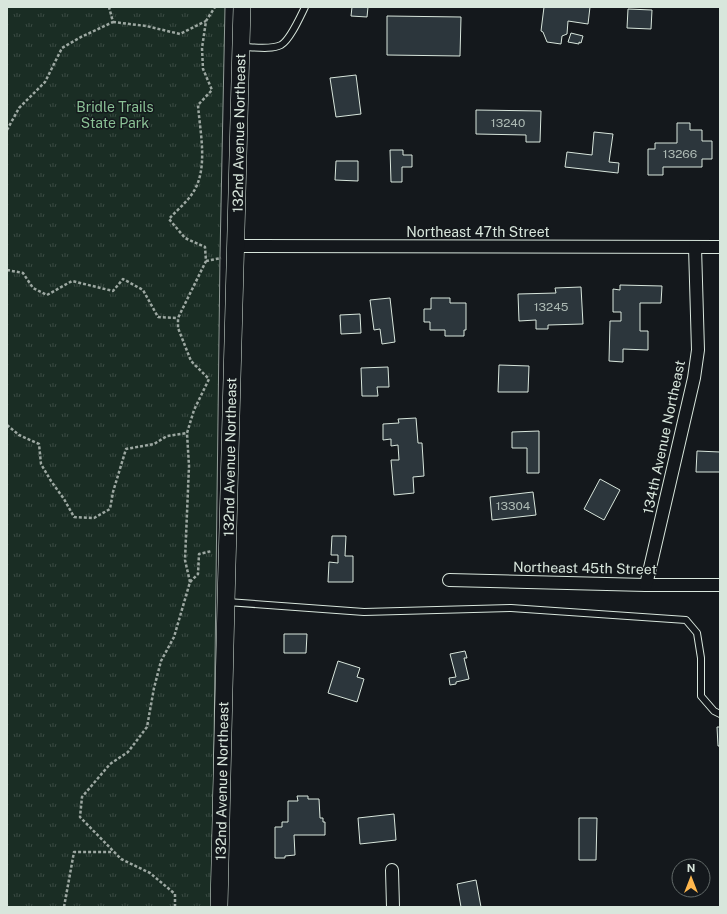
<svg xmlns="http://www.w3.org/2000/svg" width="727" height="914" viewBox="0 0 727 914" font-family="'Public Sans',sans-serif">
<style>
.park{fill:url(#park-tufts);stroke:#939e99}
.building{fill:#2c363c;stroke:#d8e6dc}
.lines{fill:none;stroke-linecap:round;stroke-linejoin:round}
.lane-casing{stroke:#d8e6dc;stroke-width:8}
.street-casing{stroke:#d8e6dc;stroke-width:14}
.secondary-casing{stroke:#d8e6dc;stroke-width:18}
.path{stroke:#9da8a2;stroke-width:2.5;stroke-dasharray:3 2;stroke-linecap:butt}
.lane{stroke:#14181c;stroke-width:6}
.street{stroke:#14181c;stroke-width:12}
.secondary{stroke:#14181c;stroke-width:17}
.labels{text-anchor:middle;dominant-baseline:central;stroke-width:3;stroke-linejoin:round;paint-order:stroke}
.number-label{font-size:12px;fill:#adbab4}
.park-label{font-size:14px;fill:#8ac095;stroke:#14181c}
.street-label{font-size:14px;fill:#d8e6dc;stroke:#14181c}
</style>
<defs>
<pattern id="park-tufts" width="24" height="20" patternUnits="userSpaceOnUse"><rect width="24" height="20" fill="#1a2d24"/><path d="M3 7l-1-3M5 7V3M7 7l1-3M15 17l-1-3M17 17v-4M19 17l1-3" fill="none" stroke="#3b4b43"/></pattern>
</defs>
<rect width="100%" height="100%" fill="#14181c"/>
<!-- park -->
<path class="park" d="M7,7H225L220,256L212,907H7Z"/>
<!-- building -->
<g class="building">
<path d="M352,7H368L367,17L351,16Z"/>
<path d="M544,7H590L588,24L568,21L567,34L562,36L561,44L547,42L543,32L541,31Z"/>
<path d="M628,9L652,10L651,29L627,28Z"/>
<path d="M387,16L461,17L460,56L387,55Z"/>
<path d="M571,33L583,36L581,43L579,42V44L568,42Z"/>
<path d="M356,75L361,114L336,117L330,78Z"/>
<path d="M476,110L541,111L540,142H526V135L476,134Z"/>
<path d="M677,123H690V130H702V141H712V159H702V167H663V175H648V149H655V143H677Z"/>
<path d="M594,132L613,134L609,162L619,163L618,173L565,167L567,152L592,155Z"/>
<path d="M390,150H403V155H412V167H402V182H391Z"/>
<path d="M336,161H358V181L335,180Z"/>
<path d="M620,285L662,286L661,303H640V331H648V350L623,349V362L609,361L610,321H621V312H613V289L620,290Z"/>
<path d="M581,287L583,324L548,325V329H536V320L519,321L518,294L556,293L555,288Z"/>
<path d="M390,298L395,342L382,344L380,329L374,330L370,300Z"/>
<path d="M431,298H450V303H466V330H464V336H445V330H430V322H424V309H431Z"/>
<path d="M360,314L361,333L341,334L340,315Z"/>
<path d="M499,365L529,366L528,392H498Z"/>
<path d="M388,367L389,387H377L378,396H362L361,368Z"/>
<path d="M416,418L418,443H422L424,476L413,477L414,493L394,495L391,460H399L398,445L391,446V439L383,440V424L399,423L398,419Z"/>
<path d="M539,431V473H527V448H512V432Z"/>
<path d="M697,451L720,452V472H696Z"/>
<path d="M600,479L620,490L604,520L584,509Z"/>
<path d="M533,492L536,515L492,520L490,497Z"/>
<path d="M332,536H346L345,556H353V582H328L329,562L338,563V555H331Z"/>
<path d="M284,634H307L306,653H284Z"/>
<path d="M465,651L467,658H464L469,679L456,682V684L450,685L449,678L456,677L450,654Z"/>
<path d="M338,661L360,668L357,677L364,679L357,702L328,693Z"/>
<path d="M717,727H720V746H718Z"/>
<path d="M297,796H308V799H319L320,818H323V822H325V835H294L295,855L285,856V858H275V827H282V822H288V801H298Z"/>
<path d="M394,814L396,840L360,844L358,818Z"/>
<path d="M579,818H597L596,860H579Z"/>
<path d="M476,880L481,907H461L457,884Z"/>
</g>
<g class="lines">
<!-- lane casing -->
<g class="lane-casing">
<g id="lane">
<path d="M243,47C254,47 271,50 281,45C290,40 300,17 305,7"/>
<path d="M227,602L364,612L511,608L686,620L697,633L701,658V696L714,711L720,714"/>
</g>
</g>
<!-- street casing -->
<g class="street-casing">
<g id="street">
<path d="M236,246L720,247"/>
<path d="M449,580L646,585H720"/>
<path d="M646,585L694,378L698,350L695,247"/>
<path d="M392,870L393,907"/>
</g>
</g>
<!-- secondary casing -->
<g class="secondary-casing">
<path id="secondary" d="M219,907L226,602L242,7"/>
</g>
<!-- path -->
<g class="path">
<path d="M113,22L146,26L180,34L206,21"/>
<path d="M7,130L19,108L45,82L62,48L81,37L113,22L109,7"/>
<path d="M206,261L221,258"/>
<path d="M7,270L23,273L33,288L47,295L72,281L113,291L123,279L143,290L158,317L178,318"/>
<path d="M7,425L19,435L39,444L41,464L51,481L64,499L74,517L94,518L110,509L113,492L126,449L154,444L167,436L187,433"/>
<path d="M190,582L198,574L199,554L212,551"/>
<path d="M64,907L74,852H112"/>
<path d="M175,907V894L150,873L121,859L80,817L82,797L110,764L128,752L147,727L154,688L161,661L174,637L190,582L185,560L189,466L187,433L194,410L209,379L191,361L178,328V318L206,261L205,247L185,238L169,219C176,211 186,203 192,194C209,170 200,133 198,105L212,90L203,69L202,48L206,21L215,7"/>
</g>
<!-- lane -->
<use href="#lane" class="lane"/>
<!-- street -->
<use href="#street" class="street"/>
<!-- secondary -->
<use href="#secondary" class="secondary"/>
</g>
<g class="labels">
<!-- number labels -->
<g class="number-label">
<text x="508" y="123">13240</text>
<text x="680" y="154">13266</text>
<text x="551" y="307">13245</text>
<text x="513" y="506">13304</text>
</g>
<!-- park labels -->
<g class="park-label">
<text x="115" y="107">Bridle Trails<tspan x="115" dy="16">State Park</tspan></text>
</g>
<!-- street labels -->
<g class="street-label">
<text transform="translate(239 133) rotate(-89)">132nd Avenue Northeast</text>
<text x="478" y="232">Northeast 47th Street</text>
<text transform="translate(664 437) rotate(-78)">134th Avenue Northeast</text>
<text transform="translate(230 457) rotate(-89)">132nd Avenue Northeast</text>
<text transform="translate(585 568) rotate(1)">Northeast 45th Street</text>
<text transform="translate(222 781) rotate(-89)">132nd Avenue Northeast</text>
</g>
</g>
<!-- border -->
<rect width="727" height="914" fill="none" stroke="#d8e6dc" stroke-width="16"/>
<!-- north arrow -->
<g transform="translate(691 878)"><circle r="19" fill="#14181c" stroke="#626a69"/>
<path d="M0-3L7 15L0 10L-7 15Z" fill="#ffb74d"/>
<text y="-6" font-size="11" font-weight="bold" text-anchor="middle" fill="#d8e6dc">N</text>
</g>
</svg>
